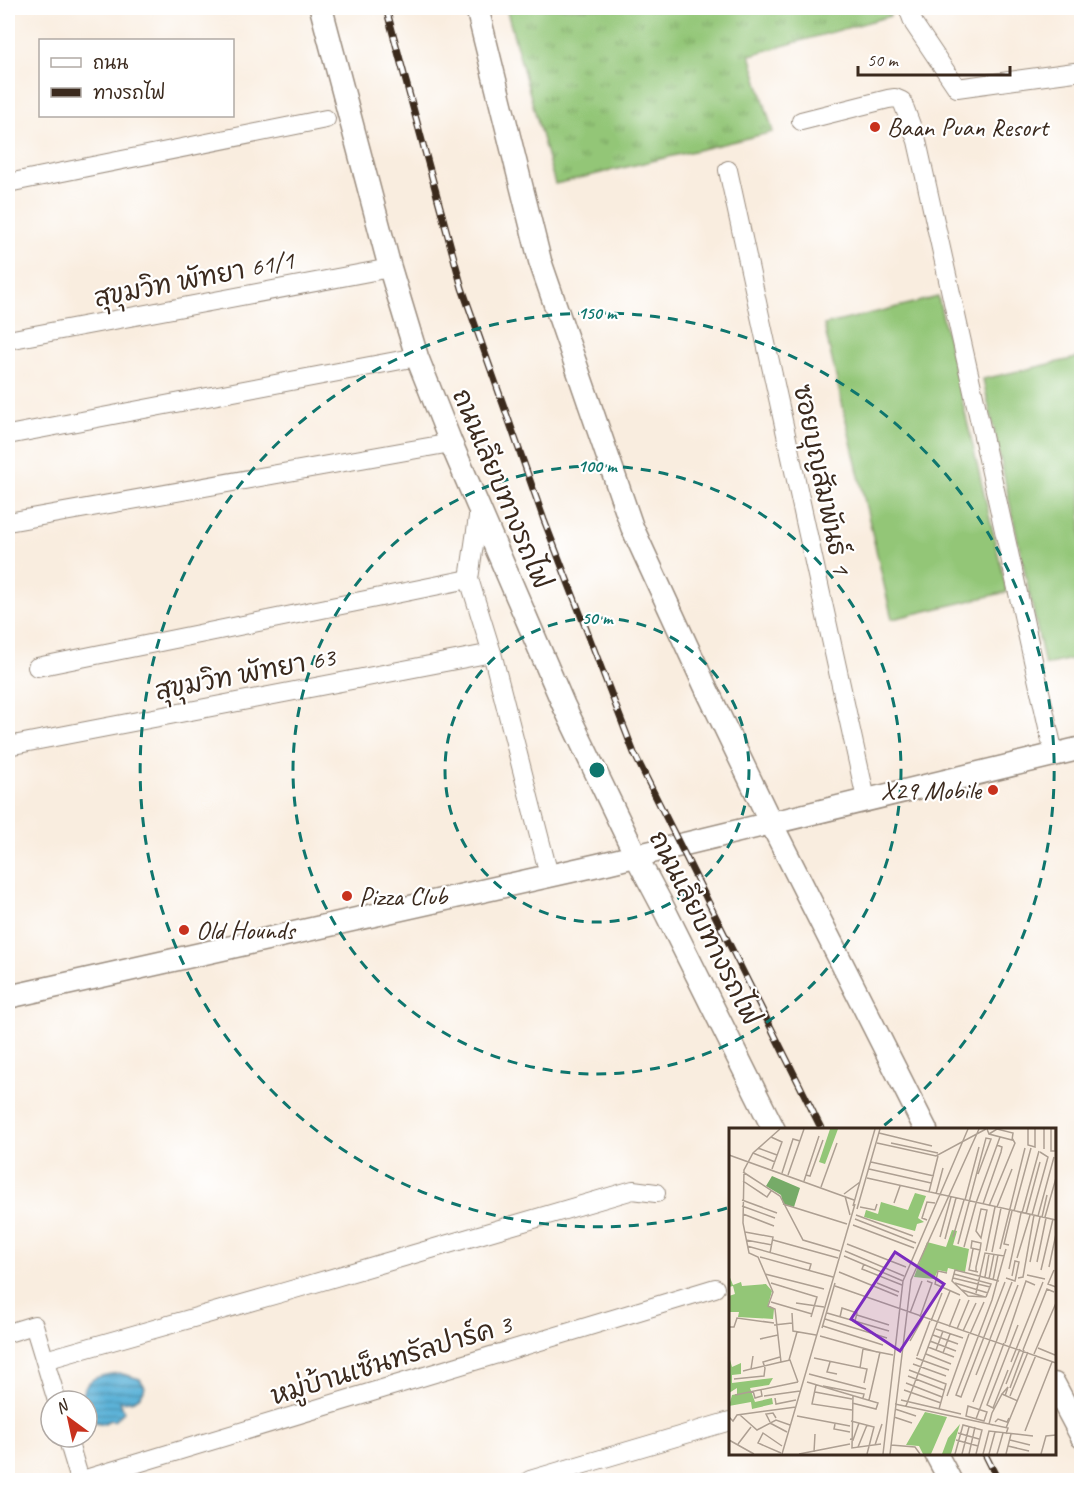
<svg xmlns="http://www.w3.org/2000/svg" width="1089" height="1488" viewBox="0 0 1089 1488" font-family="Caveat,'Playpen Sans Thai',sans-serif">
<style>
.grass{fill:url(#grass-tufts);stroke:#67784a;stroke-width:1.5}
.pitch{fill:#93c677;stroke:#67784a;stroke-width:1.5}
.water{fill:url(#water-rules);stroke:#4c6e7b;stroke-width:1.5}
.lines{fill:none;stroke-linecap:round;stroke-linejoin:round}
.minor-casing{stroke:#9a8c7e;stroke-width:20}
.tertiary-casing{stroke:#9a8c7e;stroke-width:25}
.minor{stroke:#fff;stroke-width:18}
.tertiary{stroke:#fff;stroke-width:22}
.rail-casing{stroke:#3b2a1e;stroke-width:7}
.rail{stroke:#fff;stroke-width:4.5;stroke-dasharray:14;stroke-linecap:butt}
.ring{fill:none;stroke:#0f766e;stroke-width:3;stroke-dasharray:10 8}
.poi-dot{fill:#c8321e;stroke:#fff;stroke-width:2}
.labels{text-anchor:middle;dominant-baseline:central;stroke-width:4.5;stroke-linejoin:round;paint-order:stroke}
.poi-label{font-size:26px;fill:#3b2a1e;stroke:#fff;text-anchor:start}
.street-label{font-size:26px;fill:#3b2a1e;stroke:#fff}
.inset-road{fill:none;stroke:#ad9f92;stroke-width:1.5}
.view{fill:#7b2cbf;fill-opacity:0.15;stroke:#7b2cbf;stroke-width:3}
.inset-edge{fill:none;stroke:#3b2a1e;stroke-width:3}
.centre{fill:#0f766e;stroke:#fff;stroke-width:3}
.ring-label{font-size:18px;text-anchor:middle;font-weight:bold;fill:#0f766e;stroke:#fff;stroke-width:4.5;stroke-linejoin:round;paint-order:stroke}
</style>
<defs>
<pattern id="grass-tufts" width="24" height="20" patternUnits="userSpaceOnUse" patternTransform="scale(1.5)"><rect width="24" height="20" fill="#93c677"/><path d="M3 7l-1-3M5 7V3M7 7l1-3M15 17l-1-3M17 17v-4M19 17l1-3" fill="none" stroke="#79a161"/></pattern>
<pattern id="water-rules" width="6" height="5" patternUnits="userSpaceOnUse" patternTransform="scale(1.5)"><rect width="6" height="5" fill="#5cb2d8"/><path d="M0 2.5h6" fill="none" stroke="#4d91af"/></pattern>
</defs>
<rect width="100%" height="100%" fill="#fff"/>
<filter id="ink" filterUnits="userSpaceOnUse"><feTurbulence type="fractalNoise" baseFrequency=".0167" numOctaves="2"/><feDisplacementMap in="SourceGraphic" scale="12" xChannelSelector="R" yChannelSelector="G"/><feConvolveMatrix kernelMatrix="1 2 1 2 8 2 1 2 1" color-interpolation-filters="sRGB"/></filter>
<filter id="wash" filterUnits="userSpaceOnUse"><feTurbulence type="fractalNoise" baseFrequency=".008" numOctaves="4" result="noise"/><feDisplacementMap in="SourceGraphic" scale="24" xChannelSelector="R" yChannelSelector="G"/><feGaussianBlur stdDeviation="1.35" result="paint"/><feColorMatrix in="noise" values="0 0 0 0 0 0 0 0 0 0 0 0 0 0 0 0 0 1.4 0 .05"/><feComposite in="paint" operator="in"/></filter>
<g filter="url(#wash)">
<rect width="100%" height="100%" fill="#f9eddf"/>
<!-- grass -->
<path class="grass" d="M506,8H888L890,16L750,55L773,132L555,184Z"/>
<!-- pitch -->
<g class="pitch">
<path d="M938,297L1007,592L892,619L824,325Z"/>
<path d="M1081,357V657L1045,665L983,379Z"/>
</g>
<!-- water -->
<path class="water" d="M119,1373L140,1379L145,1387C142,1399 131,1403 120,1401L124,1412L114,1421L110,1420L103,1424L91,1421L87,1417V1401H80C85,1378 97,1375 119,1373Z"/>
</g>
<g filter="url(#ink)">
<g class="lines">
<!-- minor casing -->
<g class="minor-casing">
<g id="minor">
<path d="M908,8L914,24L957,88L1082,71"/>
<path d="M801,121L888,99L895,98L902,101L917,141L1054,754"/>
<path d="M728,170L866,799"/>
<path d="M8,183L326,119"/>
<path d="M8,340L390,268"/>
<path d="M8,435L417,357"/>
<path d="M479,510L469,579L492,653L549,875"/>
<path d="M8,522L451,443"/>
<path d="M37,667L469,579"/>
<path d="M8,746L492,653"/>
<path d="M8,1333L34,1325L57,1401"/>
<path d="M45,1360L281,1293L633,1190L656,1193"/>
<path d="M67,1437L80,1480"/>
<path d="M82,1480L715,1288"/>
<path d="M530,1480L730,1421"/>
</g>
</g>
<!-- tertiary casing -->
<g class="tertiary-casing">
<g id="tertiary">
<path d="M321,8L390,268L417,357L451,443L564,706L636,856L662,905L774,1130"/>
<path d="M477,8L540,261L632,527L706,688L771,823L926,1130"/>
<path d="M8,997L598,865L1082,748"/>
<path d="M1054,1384L1082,1437"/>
<path d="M936,1454L950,1480"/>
</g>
</g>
<!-- minor -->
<use href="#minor" class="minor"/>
<!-- tertiary -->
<use href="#tertiary" class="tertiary"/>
<!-- rail casing -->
<g class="rail-casing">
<g id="rail">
<path d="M386,8L462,288L544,520L634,753L822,1130"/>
<path d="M985,1454L998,1480"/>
</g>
</g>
<!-- rail -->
<use href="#rail" class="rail"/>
</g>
</g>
<!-- distance rings -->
<g class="ring">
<circle cx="597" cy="770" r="152"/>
<circle cx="597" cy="770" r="304"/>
<path d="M727 1208A457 457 0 1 1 881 1128"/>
</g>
<!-- markers -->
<g class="poi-dot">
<circle cx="875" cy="127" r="6"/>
<circle cx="993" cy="790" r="6"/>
<circle cx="347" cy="896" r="6"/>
<circle cx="184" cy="930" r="6"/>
</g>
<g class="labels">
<!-- poi labels -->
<g class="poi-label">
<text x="887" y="127">Baan Puan Resort</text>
<text x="981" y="790" text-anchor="end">X29 Mobile</text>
<text x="359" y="896">Pizza Club</text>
<text x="196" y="930">Old Hounds</text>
</g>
<!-- street labels -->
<g class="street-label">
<text transform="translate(194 279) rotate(-11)">สุขุมวิท พัทยา 61/1</text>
<text transform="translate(822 479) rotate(78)">ซอยบุญสัมพันธ์ 1</text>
<text transform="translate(502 489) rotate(67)">ถนนเลียบทางรถไฟ</text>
<text transform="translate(245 674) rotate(-11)">สุขุมวิท พัทยา 63</text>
<text transform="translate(705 928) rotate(63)">ถนนเลียบทางรถไฟ</text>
<text transform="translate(391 1360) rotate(-17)">หมู่บ้านเซ็นทรัลปาร์ค 3</text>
</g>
</g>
<!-- overview -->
<g transform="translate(729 1128)">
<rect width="327" height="327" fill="#f9eddf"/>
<path d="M101,1H109L96,36L90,34ZM186,65L197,68L189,90L195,94L188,96L186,103L135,89L137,82L149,86L152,74L179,82ZM223,102L228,103L224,117L240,121L236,144L219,140L218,144L209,142L205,151L185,149L198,114L217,119ZM0,147L4,157L12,154L13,158L37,156L43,163L39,177L45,181L44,191L9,189L10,184H0V168L6,166L4,158L0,159ZM0,228L3,239L12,235V246L3,247V255L44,250L40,257L21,260L26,274L43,270L44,276L23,281L22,274L0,278L3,267L8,266V260L0,265ZM196,284L218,289L202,326H194L190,318L177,317ZM231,296L222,326H213L219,310Z" fill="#93c677"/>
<path d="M43,48L71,60L65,79L54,76L52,67L37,58Z" fill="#76ab68"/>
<path class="inset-road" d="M51,1L24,25L15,42L14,95L20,125L29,129L44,164L39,178L46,181L52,234L61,232L69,254M258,1L260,6L283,12L284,5L268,1L260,6M299,1V17L306,19V1M322,1V23H326V1M150,5L203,18M42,9L53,14L43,41M148,15L207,28L257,1M162,15L209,25M29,20L48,27M315,21V1M24,25L46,34M0,27L125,72M142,34L205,48M140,41L202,55M14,44L51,68L74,112L111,123M53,45L64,11L71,13M59,47L75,1M77,47L81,48L94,12M138,50L327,92M14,53L38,69L42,63M75,53L90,8M92,59L108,15M200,64L209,28M115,66L131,54M207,66L214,40M116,68L121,87M13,72L48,85M236,72L250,19M165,75L171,58M247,75L271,9M54,76L118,96M254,76L272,24L273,19L268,17M13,78L46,90M124,78L146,1M260,78L286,15L283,10M131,79L146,82L148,76M268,79L283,41M128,81L151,1M252,81L258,82L252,110L247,103ZM285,83L302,20M293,85L310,23M14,86L45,98M297,86L311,34M127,87L184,108M303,87L319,29L311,24M309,88L325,29M313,89L318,67M316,89L327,50M126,91L187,115M198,92L193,90L198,74L206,75M124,97L185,120M16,104L44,109L41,125M211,109L222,69M224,109L235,72M216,111L227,70M17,112L43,117M44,112L109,130M118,116L177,139M229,116L257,10L262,11L249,46M280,117L275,116L283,83M18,118L82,136L80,143M235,119L247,75M244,121L240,142L249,144M271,121L296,20M116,123L175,148M257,123L266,79M263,124L272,80M115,128L174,153M275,128L263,172L227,267L232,269L276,154M31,129L104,149M288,130L301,87M301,134L311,89M308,134L317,90M135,136L133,141L173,157M320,139L327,106M280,141L292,85M312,142L324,91M325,142L319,156L327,159M247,143V139L251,122L252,115L243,113L242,120L251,122M110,144L169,168M218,145L209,143L206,156L231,167M36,146L95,161M225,146L262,156L257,169M298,147L316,151M256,149L260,126M224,150L261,159M277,150L286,153L290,134L286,133L283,148M289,150L294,149L305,87M260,151L265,126M264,152L269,127M42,155L88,169L82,189M148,155L170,164M226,155L259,165M106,158L327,235M233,162L256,169M247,165L256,125L275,128L277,121M257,169L239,168L223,153L226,142L270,153M42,174L83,186M67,175L95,179M63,185L64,203L87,207M98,185L160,203M181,185L193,153M128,187L160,197M111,189L113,180L128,185L126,193M191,189L203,155L198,153M96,191L158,210M202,193L213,165M208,195L221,163M45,197L63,195M94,198L154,217M0,199H5L8,190L45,195M220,199L231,171M93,200L106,155M207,201L234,210M228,201L240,172M234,203L247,175M241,206L255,174M204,207L229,216M91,208L148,224M31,211L49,207M261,211L283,154M181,213L194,190M201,213L227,223M276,215L297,153L306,157M199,219L225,229M309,220L326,227M134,221L164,227M207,222L214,203M294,222L318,161L325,164M214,225L221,206M197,226L222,236M305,226L327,175M188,228L201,193M85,230L138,241L135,255M187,230L220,242M60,232L68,204M101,234L98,244L108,246M282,234L314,154M184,236L217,248M36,240L34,234L51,229M131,240L134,221M22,241L52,234M180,242L217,256L210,281M279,242L264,280L258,277L289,197M14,243L22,241L24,228M80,246L137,261M247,247L261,212M179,248L215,262M5,251L35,248L36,240M78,254L149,275L147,281L123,275M177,255L213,269M277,256L291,221M87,257L83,276L123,282M94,258L135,266L134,270M281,260L295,222M175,262L212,275M24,263L26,270L33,268L32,262M86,264L123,271M273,266L279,259L276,268M6,267L69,254M124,267L123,320L152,316M35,268L71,263M218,268L240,206M281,268L299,224M46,270L47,276L67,272M140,272L151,224M172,272L232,286M244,274L289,157M166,276L279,300L277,306M177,278L208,195M239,278L258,284L255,293L237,288ZM166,281L187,288M11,287L28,302L47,292L61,297M68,288L121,298M0,289L4,293L8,287L67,279M165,289L183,295M247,291L275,215M122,293L145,299L138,326M41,294L37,286L44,285L47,290M266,294L269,291L278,294L280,290M41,295L58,304M106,296L105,301L121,304M264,297L260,296L263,285L273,266L289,273M277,300L307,227M296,303L323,234M229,305L250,311M121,311L124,312L130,295M0,312L25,326M227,312L249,318M281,312L301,317M9,316L22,299M146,317L153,296M162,317L186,319L191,326M279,318L300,323M129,319L138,297M85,324L86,306M52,325L29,315L34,305L53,318M53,326L126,76M70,326L121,316M154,326L174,153L239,1M161,326L182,152L250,1M226,326L234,297L253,302L247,326M233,326L240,299M240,326L246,299M254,326L260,303L304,308M260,326L266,304M268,326L274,305M277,326L282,306M312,326L317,308L327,307"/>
<path class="view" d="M166,124L215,156L171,223L122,191Z"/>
<rect width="327" height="327" class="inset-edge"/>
</g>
<circle cx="597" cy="770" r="9" class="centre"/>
<g class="ring-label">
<text x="597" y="319">150 m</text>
<text x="597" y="472">100 m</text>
<text x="597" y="624">50 m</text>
</g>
<!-- margin -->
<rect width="1089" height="1488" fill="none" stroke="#fff" stroke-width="30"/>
<!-- legend -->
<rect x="39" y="39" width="195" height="78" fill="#ffffff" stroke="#b1aaa5" stroke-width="1.5"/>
<rect x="51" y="58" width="30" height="9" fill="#ffffff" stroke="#b1aaa5" stroke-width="1.5"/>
<text x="93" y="69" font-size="18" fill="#3b2a1e">ถนน</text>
<rect x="51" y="88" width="30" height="9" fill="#3b2a1e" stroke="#b1aaa5" stroke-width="1.5"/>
<text x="93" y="99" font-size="18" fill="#3b2a1e">ทางรถไฟ</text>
<!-- north arrow -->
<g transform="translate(69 1419) rotate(327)"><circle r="28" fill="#ffffff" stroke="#b1aaa5" stroke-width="1.5"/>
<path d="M0-4.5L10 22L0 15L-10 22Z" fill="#c8321e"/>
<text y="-9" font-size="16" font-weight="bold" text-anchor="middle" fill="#3b2a1e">N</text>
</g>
<!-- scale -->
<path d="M858 66v9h152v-9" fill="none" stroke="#3b2a1e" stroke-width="3"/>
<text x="867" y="66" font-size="18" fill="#3b2a1e" stroke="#ffffff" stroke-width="4.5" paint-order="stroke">50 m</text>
</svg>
